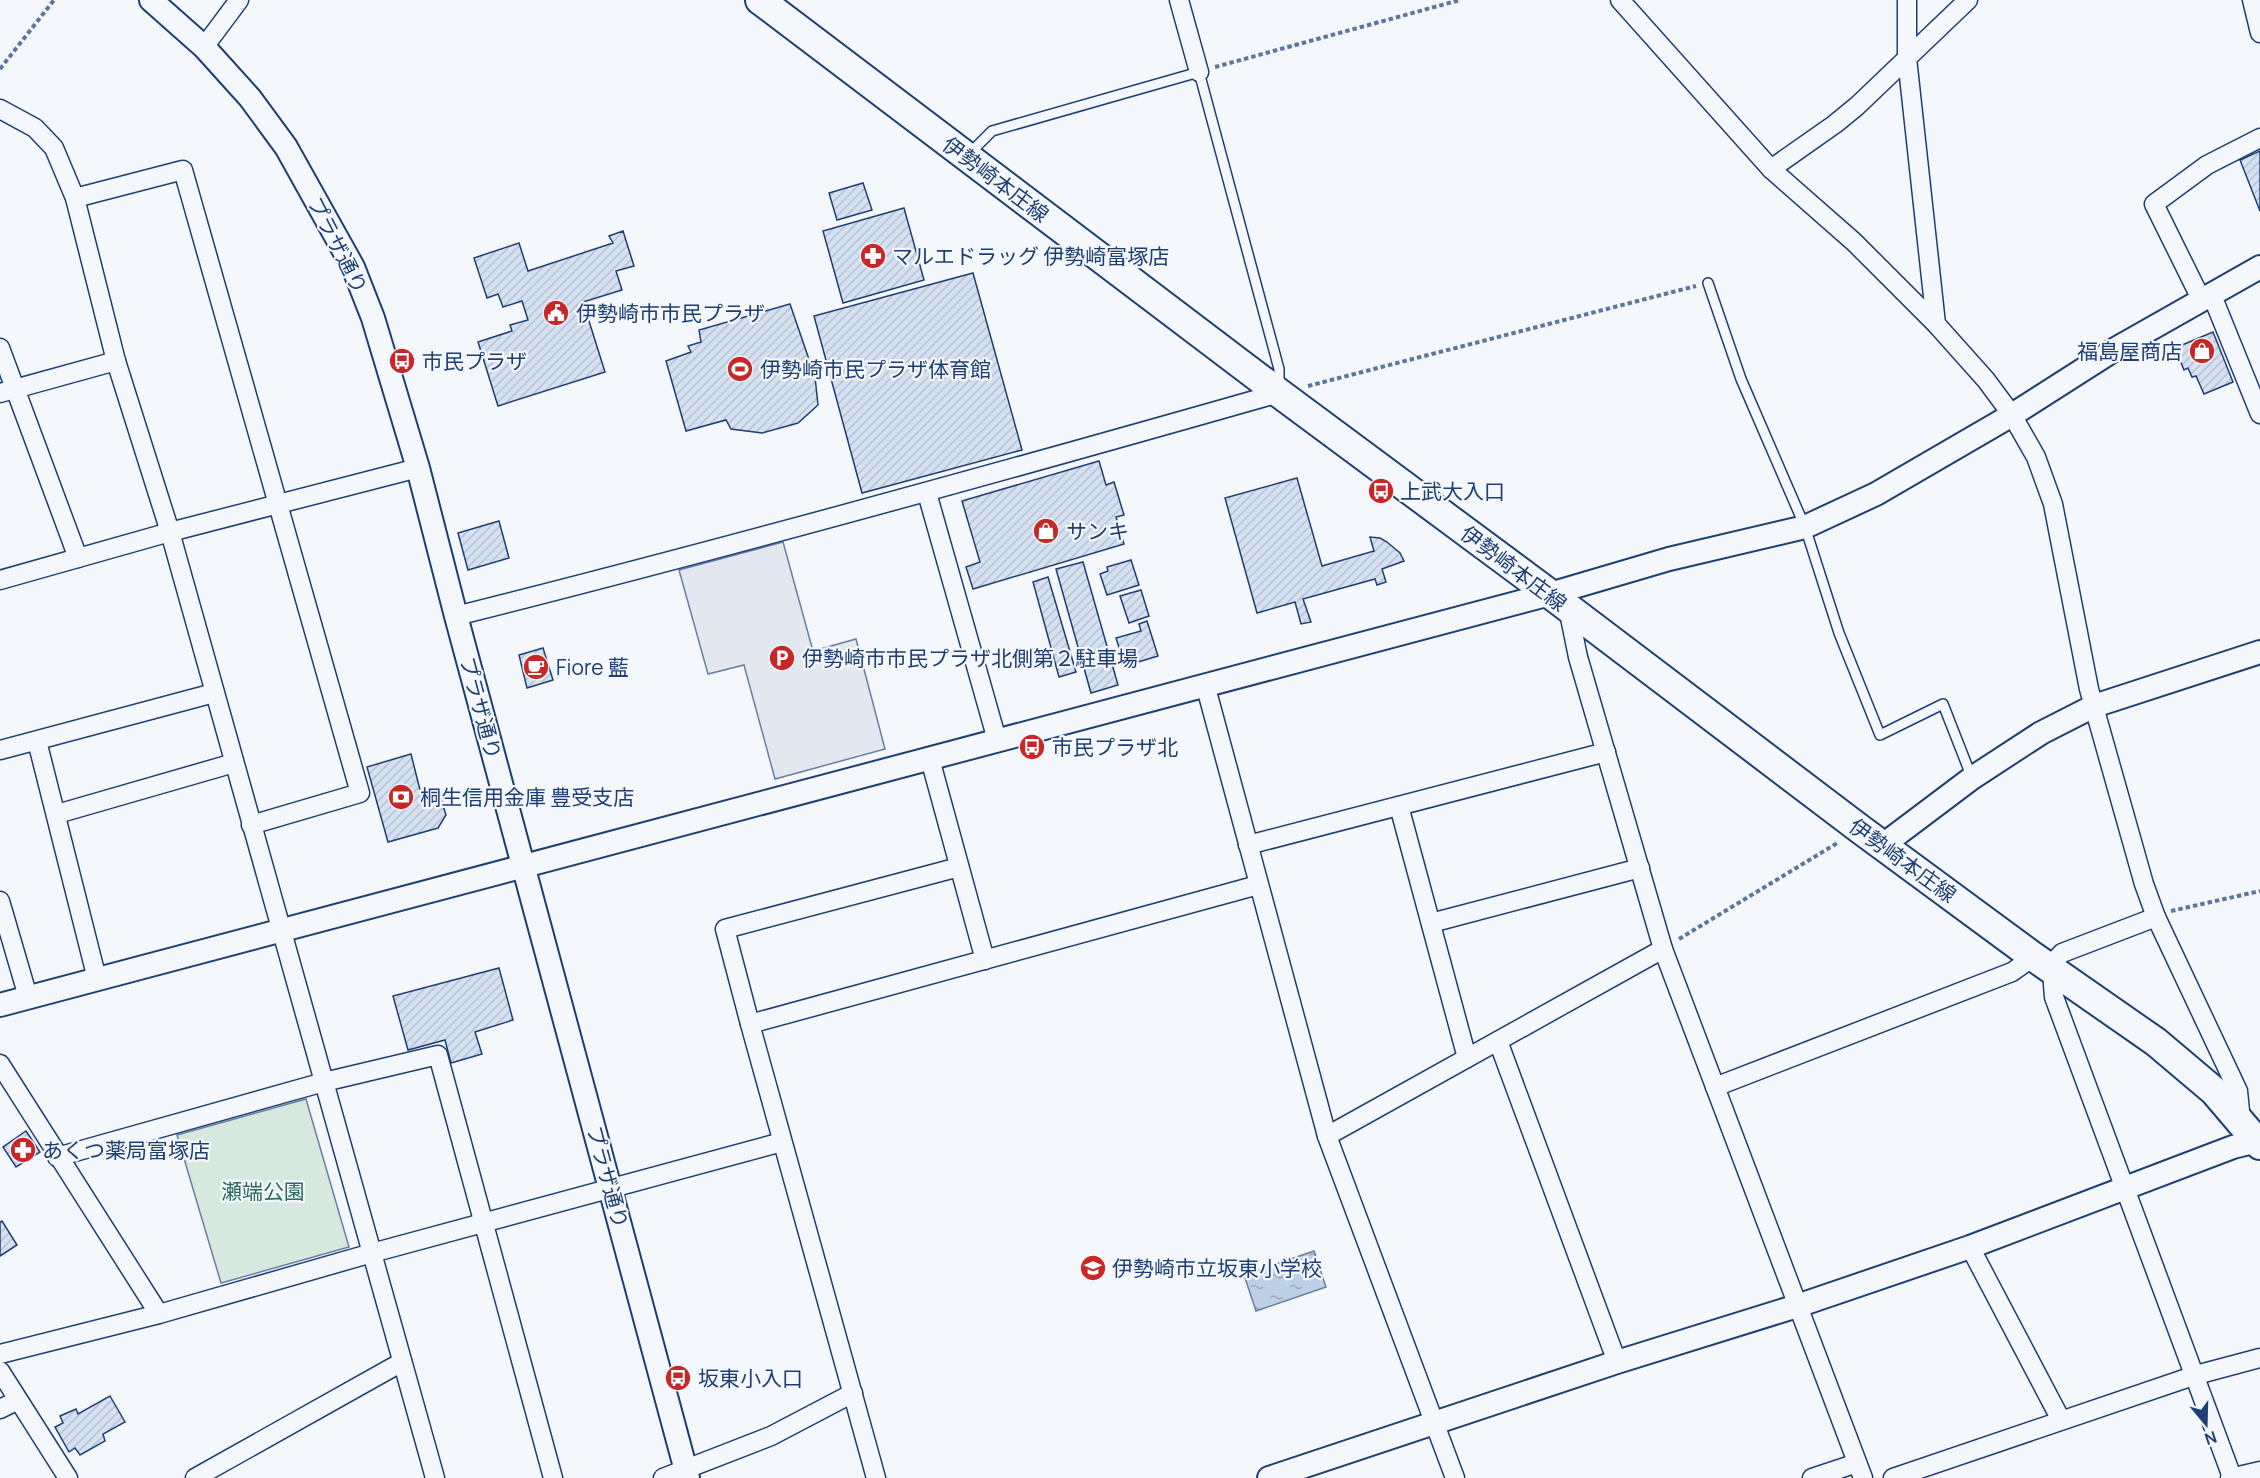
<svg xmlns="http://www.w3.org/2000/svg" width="2260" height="1478" viewBox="0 0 2260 1478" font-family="Manrope,'Noto Sans JP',sans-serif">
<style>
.park{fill:#d7e8df;stroke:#687fa3;stroke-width:1.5}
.parking{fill:#e3e8f0;stroke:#687fa3;stroke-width:1.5}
.water{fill:url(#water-ripples);stroke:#687fa3;stroke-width:1.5}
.building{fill:url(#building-hatch);stroke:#1d3f73;stroke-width:1.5}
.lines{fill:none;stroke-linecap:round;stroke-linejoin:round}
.service-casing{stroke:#1d3f73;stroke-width:12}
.minor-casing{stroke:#1d3f73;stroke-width:21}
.tertiary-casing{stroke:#1d3f73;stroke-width:26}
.primary-casing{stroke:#1d3f73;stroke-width:32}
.path{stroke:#5e769c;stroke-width:4;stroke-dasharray:4.5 3;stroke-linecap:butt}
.service{stroke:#f4f7fb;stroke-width:9}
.minor{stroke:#f4f7fb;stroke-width:18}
.tertiary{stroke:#f4f7fb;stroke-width:22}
.primary{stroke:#f4f7fb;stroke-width:28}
.labels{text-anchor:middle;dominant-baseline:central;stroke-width:4.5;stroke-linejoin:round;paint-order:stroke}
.street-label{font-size:21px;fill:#1d3f73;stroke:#f4f7fb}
.poi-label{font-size:21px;fill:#1d3f73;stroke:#f4f7fb;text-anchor:start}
.park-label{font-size:21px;fill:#2c6c60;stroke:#f4f7fb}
</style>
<defs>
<pattern id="water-ripples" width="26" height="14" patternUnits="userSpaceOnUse" patternTransform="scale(1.5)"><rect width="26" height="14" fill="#bed0e5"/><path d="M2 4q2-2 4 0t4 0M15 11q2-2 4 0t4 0" fill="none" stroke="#9aaabe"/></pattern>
<pattern id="building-hatch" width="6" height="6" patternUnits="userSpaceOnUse" patternTransform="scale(1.5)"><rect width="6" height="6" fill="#d5e0f0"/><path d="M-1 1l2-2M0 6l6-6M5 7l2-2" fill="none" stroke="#b6c1d1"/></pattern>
</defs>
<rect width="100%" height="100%" fill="#f4f7fb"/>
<!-- park -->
<path class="park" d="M306,1099L349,1247L221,1283L177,1135Z"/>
<!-- parking -->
<path class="parking" d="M783,542L813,651L856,639L885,749L775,779L744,665L708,674L679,570Z"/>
<!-- water -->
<path class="water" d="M1314,1251L1326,1287L1256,1311L1244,1275Z"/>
<!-- building -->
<g class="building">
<path d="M2260,151V211L2240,160Z"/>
<path d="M863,183L872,210L837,220L829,193Z"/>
<path d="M904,208L924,280L843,303L823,231Z"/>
<path d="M623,231L634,266L616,271L622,290L583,302L605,372L498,406L478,342L512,331L510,325L528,320L522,301L503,307L498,294L487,298L474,258L519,243L528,271L613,243L609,236Z"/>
<path d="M973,273L1022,450L862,493L814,316Z"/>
<path d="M790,304L815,377L818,405L798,423L762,433L731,429L726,420L686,431L666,361L691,352L688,346L701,342L699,330Z"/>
<path d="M2213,332L2233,382L2204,394L2196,376L2192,377L2188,368L2184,370L2175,348Z"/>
<path d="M1099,461L1106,485L1114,482L1124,515L1116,517L1124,544L973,589L966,567L980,562L962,501Z"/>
<path d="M1297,478L1322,566L1374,551L1370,537L1380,538L1387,542L1400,553L1404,561L1382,569L1386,582L1377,585L1375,579L1303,599L1311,622L1301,624L1295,602L1257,613L1225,498Z"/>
<path d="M499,521L509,558L468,570L458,533Z"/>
<path d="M1131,560L1139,585L1107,595L1100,574L1108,571L1107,567Z"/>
<path d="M1083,562L1118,685L1091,693L1056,569Z"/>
<path d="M1048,577L1076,672L1059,677L1033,582Z"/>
<path d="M1141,590L1149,616L1129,623L1120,596Z"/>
<path d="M1147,621L1158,656L1125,666L1116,638L1141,631L1139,624Z"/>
<path d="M543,648L553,680L527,688L519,655Z"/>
<path d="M411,754L422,798L439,793L446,815L438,828L388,842L367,767Z"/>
<path d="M499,968L513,1020L475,1032L482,1054L451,1063L445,1040L408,1050L393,996Z"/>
<path d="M26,1131L40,1152L16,1167L3,1147Z"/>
<path d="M2,1221L17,1245L0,1256V1222Z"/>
<path d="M110,1396L125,1422L103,1434L105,1441L80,1455L75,1448L69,1452L55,1427L63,1423L60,1416L76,1409L78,1414Z"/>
</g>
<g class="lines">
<!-- service casing -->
<g class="service-casing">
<g id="service">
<path d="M969,154L992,131L1199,72L1279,369V385"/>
<path d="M1708,283L1741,379L1805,527L1839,633L1880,735L1943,704L1972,778"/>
</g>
</g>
<!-- minor casing -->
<g class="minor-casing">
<g id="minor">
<path d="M1179,0L1199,72"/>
<path d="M1620,0L1771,169L1854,242L1936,324L1986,380L2012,415L2036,457L2053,504L2089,689L2144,884L2156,917L2238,1091L2241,1121"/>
<path d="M1907,0V58L1936,324"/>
<path d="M2252,0L2260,33"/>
<path d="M204,47L239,0"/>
<path d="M0,109L35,128L54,148L75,198L116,361L170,532L435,1478"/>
<path d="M1771,169L1835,124L1857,106L1968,0"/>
<path d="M75,198L183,170L360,793L251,825"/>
<path d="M2211,293L2260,414"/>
<path d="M2201,299L2154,204L2207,165L2260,138"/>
<path d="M0,348L78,558"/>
<path d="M0,393L116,361"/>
<path d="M927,493L997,740"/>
<path d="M0,580L170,532L418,468"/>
<path d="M1568,608L1578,657L1663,949L1863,1478"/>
<path d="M456,616C732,547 1005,471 1279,393"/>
<path d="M1205,684L1327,1136L1455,1478"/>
<path d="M37,741L97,979"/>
<path d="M0,750L214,693"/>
<path d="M930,759L985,960"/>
<path d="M1399,806L1467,1058"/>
<path d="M57,814L234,763"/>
<path d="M1248,845L1606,752"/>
<path d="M0,901L28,997"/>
<path d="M2156,917L2062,953C2049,964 2053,982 2054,997L2232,1477"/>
<path d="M1431,923L1640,868"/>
<path d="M750,1024L725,929L959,867"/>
<path d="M1498,1041L1617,1362"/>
<path d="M0,1064L159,1314"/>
<path d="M1715,1087L2012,972L2022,965L2031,955"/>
<path d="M1327,1136L1663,949"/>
<path d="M57,1157L324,1082L438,1055L553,1478"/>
<path d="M1970,1247L2061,1420"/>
<path d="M0,1354L159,1314L372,1253L782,1142"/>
<path d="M0,1371L68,1478"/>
<path d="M0,1409L18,1400"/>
<path d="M195,1478L402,1362"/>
<path d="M663,1478L771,1436L853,1393"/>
<path d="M876,1478L750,1024L1258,885"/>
<path d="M1812,1478L1857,1463"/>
<path d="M1893,1478L2196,1375L2260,1358"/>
<path d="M2230,1478L2260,1471"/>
</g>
</g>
<!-- tertiary casing -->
<g class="tertiary-casing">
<g id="tertiary">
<path d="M151,0L204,47L250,98L286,147L353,267L373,318L418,468L456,616L688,1478"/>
<path d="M1883,845L1972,778L2041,733L2094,706L2260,652"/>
<path d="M0,1005L1550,594L1669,559L1805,527L1876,494L2012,415L2117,348L2260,267"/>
<path d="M1269,1478L1617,1362L1797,1306L1970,1247L2233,1147L2257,1141"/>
</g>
</g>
<!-- primary casing -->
<g class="primary-casing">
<path id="primary" d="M760,0L1279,393L1550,594L1860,829L2031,955L2156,1042L2214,1091L2260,1145"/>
</g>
<!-- path -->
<g class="path">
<path d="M1215,67L1460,0"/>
<path d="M0,69L54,0"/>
<path d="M1308,386L1696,286"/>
<path d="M2171,911L2260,891"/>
<path d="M1679,939L1839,842"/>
</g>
<!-- service -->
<use href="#service" class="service"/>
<!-- minor -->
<use href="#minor" class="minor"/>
<!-- tertiary -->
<use href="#tertiary" class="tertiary"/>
<!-- primary -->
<use href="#primary" class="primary"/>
</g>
<!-- icons -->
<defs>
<g id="pharmacy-disc" transform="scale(1.35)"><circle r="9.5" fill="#c62828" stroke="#f4f7fb"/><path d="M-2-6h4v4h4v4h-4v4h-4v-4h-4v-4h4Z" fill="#fff"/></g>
<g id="civic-disc" transform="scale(1.35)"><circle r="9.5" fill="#c62828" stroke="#f4f7fb"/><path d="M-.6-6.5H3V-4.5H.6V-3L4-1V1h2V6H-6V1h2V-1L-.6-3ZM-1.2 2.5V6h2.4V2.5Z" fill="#fff"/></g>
<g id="shop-disc" transform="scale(1.35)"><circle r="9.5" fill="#c62828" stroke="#f4f7fb"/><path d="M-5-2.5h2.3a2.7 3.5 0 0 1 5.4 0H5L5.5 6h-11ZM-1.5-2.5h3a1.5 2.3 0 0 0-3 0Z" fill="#fff"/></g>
<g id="bus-disc" transform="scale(1.35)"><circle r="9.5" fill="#c62828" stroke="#f4f7fb"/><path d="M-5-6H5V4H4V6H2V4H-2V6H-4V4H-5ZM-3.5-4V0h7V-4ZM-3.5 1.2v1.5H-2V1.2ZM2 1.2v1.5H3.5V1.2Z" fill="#fff"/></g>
<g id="stadium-disc" transform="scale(1.35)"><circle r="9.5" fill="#c62828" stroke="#f4f7fb"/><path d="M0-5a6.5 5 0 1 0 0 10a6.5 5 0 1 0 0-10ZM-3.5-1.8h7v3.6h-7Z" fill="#fff"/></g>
<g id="parking-disc" transform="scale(1.35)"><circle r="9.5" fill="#c62828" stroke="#f4f7fb"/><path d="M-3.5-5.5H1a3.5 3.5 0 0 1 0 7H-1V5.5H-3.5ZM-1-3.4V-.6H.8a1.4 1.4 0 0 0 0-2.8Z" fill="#fff"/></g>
<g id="cafe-disc" transform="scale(1.35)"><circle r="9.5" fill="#c62828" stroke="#f4f7fb"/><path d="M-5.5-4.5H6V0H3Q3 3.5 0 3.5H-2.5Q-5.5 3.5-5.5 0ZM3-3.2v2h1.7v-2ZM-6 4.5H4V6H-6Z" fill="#fff"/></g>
<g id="bank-disc" transform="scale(1.35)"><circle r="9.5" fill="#c62828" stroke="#f4f7fb"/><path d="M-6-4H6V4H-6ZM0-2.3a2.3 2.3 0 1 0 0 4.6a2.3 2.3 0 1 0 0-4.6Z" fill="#fff"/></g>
<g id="school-disc" transform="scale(1.35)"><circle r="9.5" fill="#c62828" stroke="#f4f7fb"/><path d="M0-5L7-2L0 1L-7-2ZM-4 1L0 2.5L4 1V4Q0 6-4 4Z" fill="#fff"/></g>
</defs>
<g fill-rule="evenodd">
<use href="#pharmacy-disc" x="873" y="256"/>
<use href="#civic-disc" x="556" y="313"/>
<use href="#shop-disc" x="2202" y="351"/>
<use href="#bus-disc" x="402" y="361"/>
<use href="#stadium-disc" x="740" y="369"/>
<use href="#bus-disc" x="1381" y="491"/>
<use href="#shop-disc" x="1046" y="531"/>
<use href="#parking-disc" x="782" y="658"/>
<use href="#cafe-disc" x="536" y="667"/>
<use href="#bus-disc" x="1032" y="747"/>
<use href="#bank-disc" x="401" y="797"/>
<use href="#pharmacy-disc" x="23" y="1150"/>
<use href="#school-disc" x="1093" y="1268"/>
<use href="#bus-disc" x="678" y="1378"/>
</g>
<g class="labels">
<!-- street labels -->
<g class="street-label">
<text transform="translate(996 179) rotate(37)">伊勢崎本庄線</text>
<text transform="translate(338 245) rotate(63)">プラザ通り</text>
<text transform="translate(1514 568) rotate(37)">伊勢崎本庄線</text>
<text transform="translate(481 708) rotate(75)">プラザ通り</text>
<text transform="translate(1903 860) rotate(36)">伊勢崎本庄線</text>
<text transform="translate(608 1177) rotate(75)">プラザ通り</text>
</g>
<!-- poi labels -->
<g class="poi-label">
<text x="892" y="256">マルエドラッグ 伊勢崎富塚店</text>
<text x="576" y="313">伊勢崎市市民プラザ</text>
<text x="2182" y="351" text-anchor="end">福島屋商店</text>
<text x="422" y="361">市民プラザ</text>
<text x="760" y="369">伊勢崎市民プラザ体育館</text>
<text x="1400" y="491">上武大入口</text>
<text x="1066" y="531">サンキ</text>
<text x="802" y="658">伊勢崎市市民プラザ北側第２駐車場</text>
<text x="556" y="667">Fiore 藍</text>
<text x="1052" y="747">市民プラザ北</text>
<text x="420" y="797">桐生信用金庫 豊受支店</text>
<text x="42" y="1150">あくつ薬局富塚店</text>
<text x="1112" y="1268">伊勢崎市立坂東小学校</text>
<text x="698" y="1378">坂東小入口</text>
</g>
<!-- park labels -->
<g class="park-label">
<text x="263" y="1191">瀬端公園</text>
</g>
</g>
<!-- north arrow -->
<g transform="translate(2206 1424) rotate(161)" stroke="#f4f7fb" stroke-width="4.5" paint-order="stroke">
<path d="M0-4.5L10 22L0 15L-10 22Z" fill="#1d3f73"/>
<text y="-9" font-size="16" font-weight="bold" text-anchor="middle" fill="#1d3f73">N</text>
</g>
</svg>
